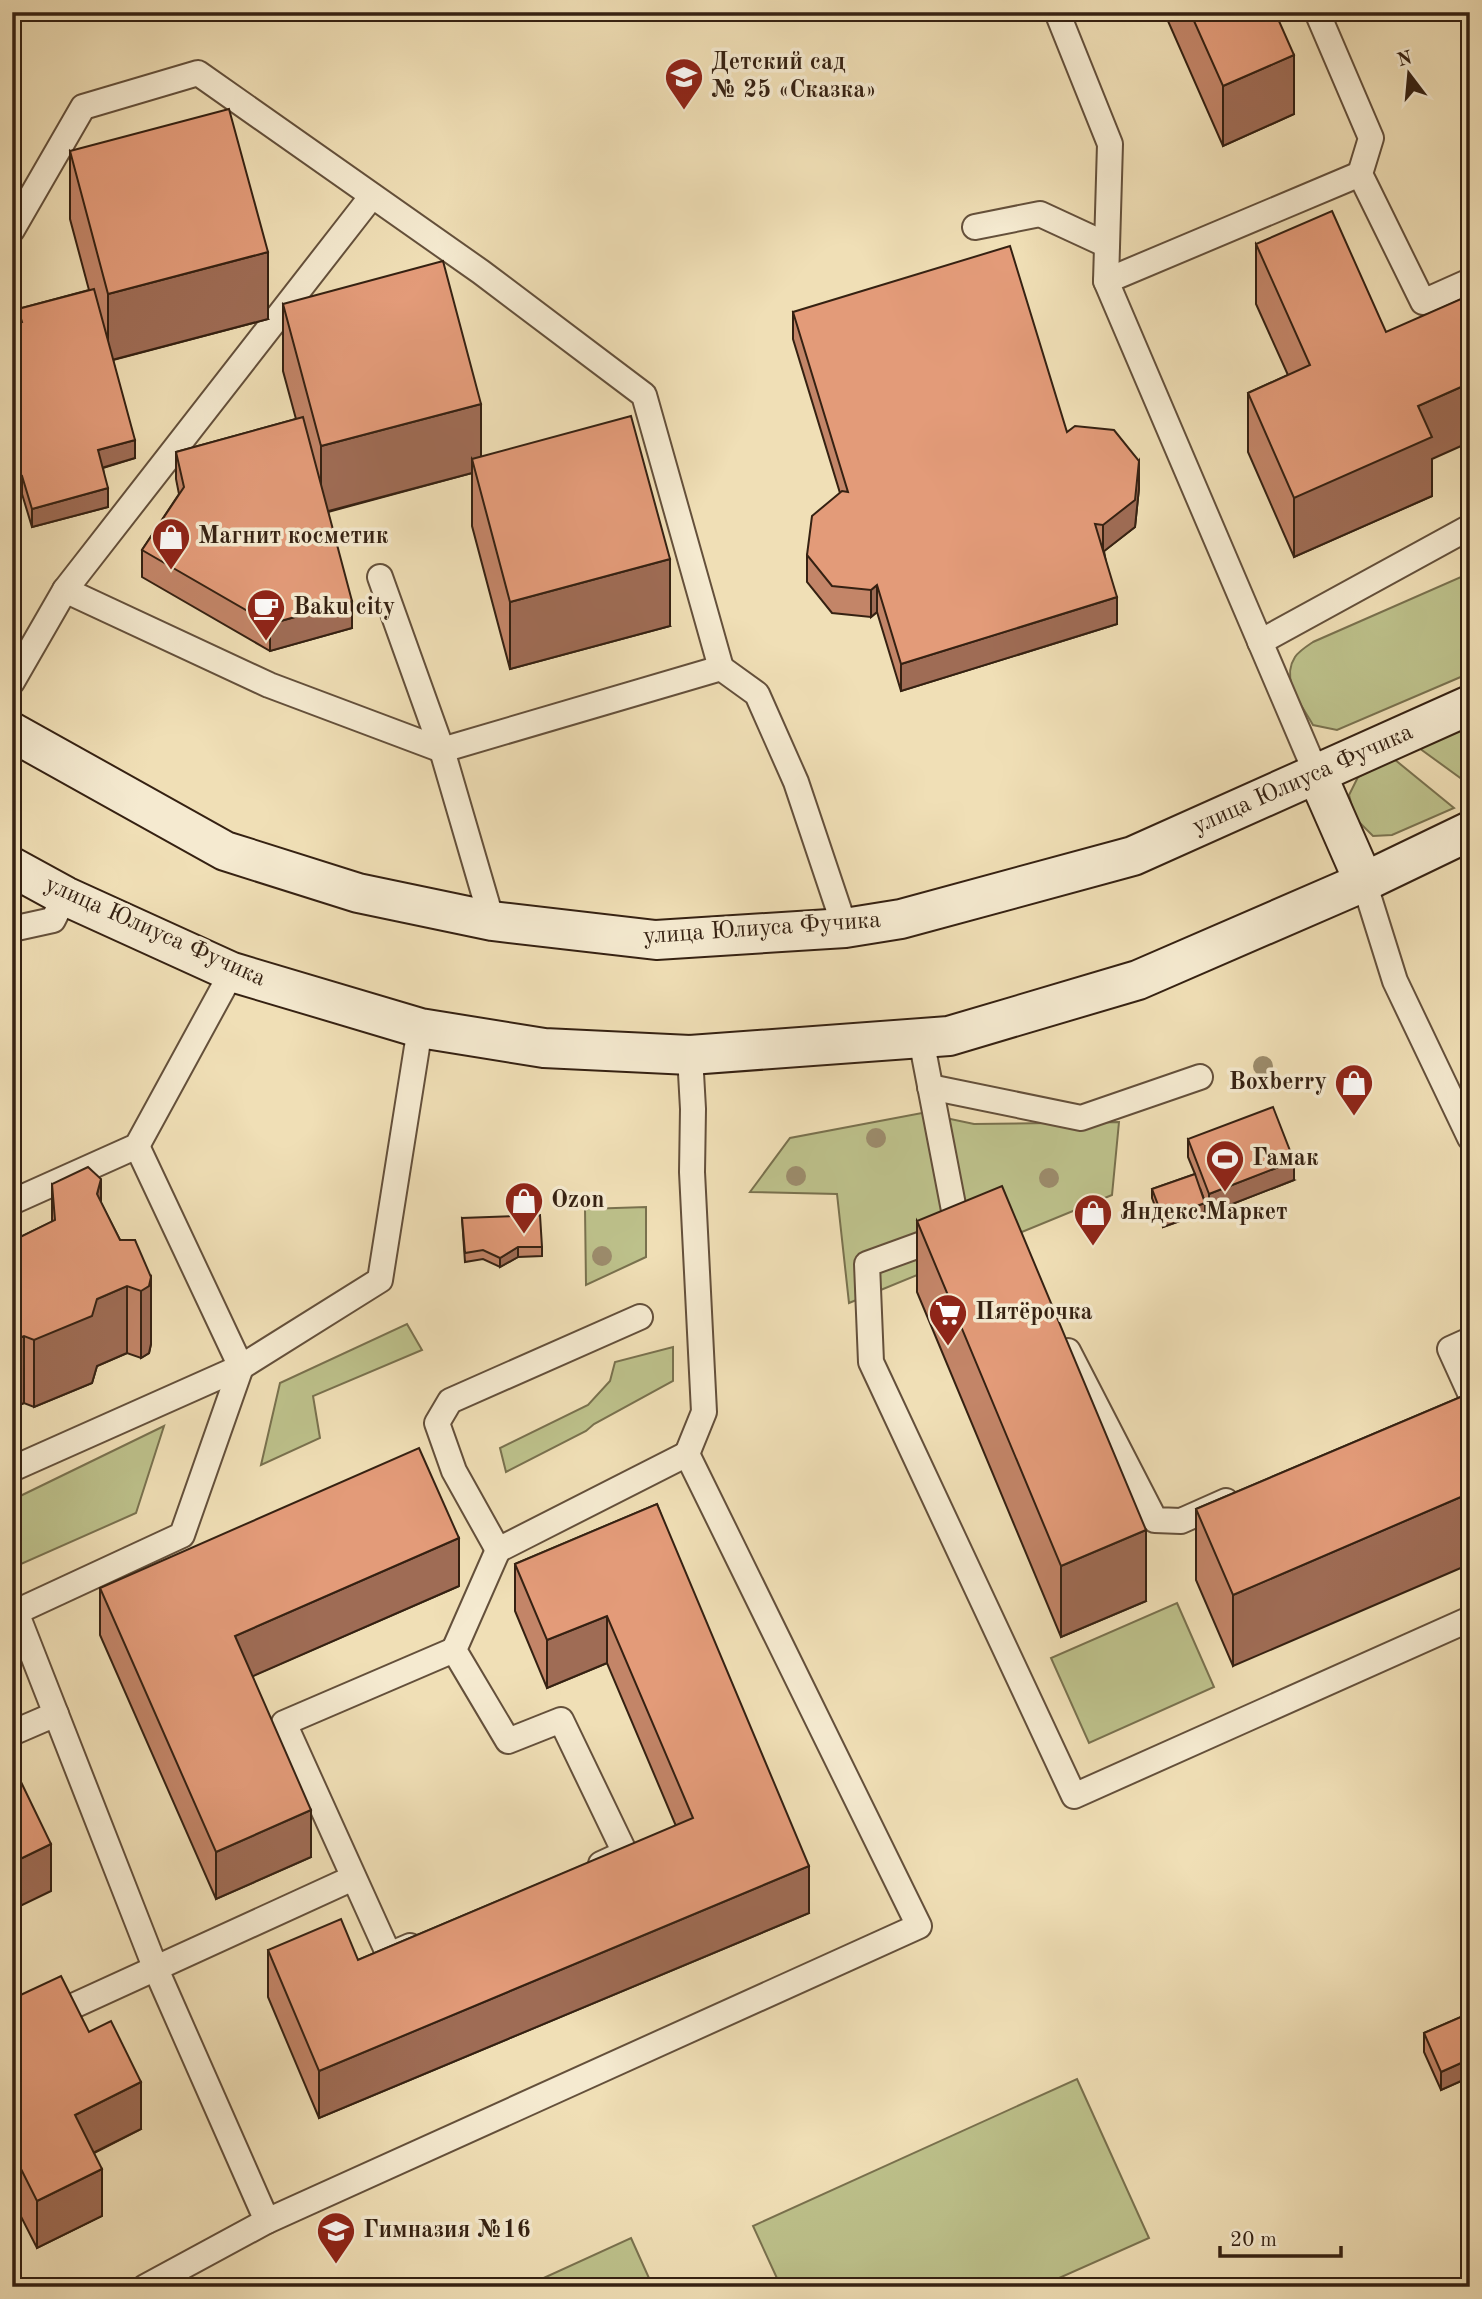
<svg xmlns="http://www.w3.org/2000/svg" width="1482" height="2299" viewBox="0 0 1482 2299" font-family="'Old Standard TT',serif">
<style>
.green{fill:#bdc18b;stroke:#79714e;stroke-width:2}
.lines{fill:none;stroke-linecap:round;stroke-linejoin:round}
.service-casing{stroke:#64503b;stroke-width:28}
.secondary-casing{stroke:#352112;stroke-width:42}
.service{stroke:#f5ead0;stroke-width:24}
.secondary{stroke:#f5ead0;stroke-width:38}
.tree{fill:#9c8c6c}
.wall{fill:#c38568;stroke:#352112;stroke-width:2}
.shaded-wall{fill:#9f6c55;stroke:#352112;stroke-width:2}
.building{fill:#e39b79;stroke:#352112;stroke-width:2}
.labels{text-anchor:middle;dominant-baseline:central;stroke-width:7;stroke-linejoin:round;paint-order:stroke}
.poi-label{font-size:24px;font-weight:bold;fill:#352112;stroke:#f5ead0;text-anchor:start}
.street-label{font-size:24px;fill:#352112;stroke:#f5ead0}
</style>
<rect width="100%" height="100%" fill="#f0dfb6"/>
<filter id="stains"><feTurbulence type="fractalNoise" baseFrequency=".00286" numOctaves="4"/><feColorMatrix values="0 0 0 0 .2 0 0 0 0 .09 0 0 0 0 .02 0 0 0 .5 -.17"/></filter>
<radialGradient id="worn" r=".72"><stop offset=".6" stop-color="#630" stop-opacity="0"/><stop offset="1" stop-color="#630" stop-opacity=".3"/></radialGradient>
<!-- green -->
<g class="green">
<path d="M1470,573V673L1337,730L1313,725C1302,705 1280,680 1295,657C1299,651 1307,646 1313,642Z"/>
<path d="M1470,725V785L1419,748Z"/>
<path d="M1394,759L1454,808L1392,835L1373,836L1355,818L1349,795L1358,777Z"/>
<path d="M922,1113L974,1124L1119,1122L1112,1195L849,1303L837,1194L750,1192L790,1138Z"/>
<path d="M646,1207V1257L586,1285L585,1209Z"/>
<path d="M407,1324L422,1350L313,1396L320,1438L261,1465L280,1383Z"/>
<path d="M673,1347V1381L594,1424L586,1431L506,1472L500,1448L588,1405L610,1381L615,1362Z"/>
<path d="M164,1426L136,1513L12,1568V1500Z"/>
<path d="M1177,1603L1214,1687L1089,1743L1051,1658Z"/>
<path d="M1077,2079L1149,2238L1039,2287H781L753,2226Z"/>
<path d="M631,2238L653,2287H540L537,2281Z"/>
</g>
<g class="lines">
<!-- service casing -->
<g class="service-casing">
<g id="service">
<path d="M1057,12L1110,144L1106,281L1317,775"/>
<path d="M1317,12L1371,138L1360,174L1423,302L1470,281"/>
<path d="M975,227L1040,214L1107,245"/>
<path d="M12,230L83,107L198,73L481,272L644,395L721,668"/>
<path d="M1106,281L1360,174"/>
<path d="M380,577L442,750L492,921"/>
<path d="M65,590L269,685L442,750L721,668L757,694L796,782L845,928"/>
<path d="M1260,642L1470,527"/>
<path d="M12,682L65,590L372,196"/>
<path d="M1364,882L1395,981L1470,1138"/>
<path d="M12,929L53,920L65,896"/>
<path d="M921,1039L958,1231"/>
<path d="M930,1087L1081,1118L1200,1077"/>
<path d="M137,1146L241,1367L182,1535L16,1612L155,1967L267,2221L145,2287"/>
<path d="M12,1202L137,1146L232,972"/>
<path d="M947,1235L867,1264L871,1362L1074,1796L1470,1619"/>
<path d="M1470,1340L1450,1349L1470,1393"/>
<path d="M1068,1351L1155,1520L1181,1521L1226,1501"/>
<path d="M687,1454L704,1412L692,1172L693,1109L690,1055"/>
<path d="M12,1469L241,1367L380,1280L420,1028"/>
<path d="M498,1550L454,1650L508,1741L561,1720L625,1853L601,1864"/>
<path d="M12,1733L56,1714"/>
<path d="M410,1946L389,1955L284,1723L454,1650"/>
<path d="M12,2034L353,1878"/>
<path d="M267,2221L919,1926L687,1454L498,1550L454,1471L437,1423L450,1401L640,1317"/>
</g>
</g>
<!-- secondary casing -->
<g class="secondary-casing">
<g id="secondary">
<path d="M12,732L225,851L358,893L492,921L656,940L845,928L901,919L1133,856L1470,705"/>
<path d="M1317,775L1364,882"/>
<path d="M12,867L65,896L232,972L420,1028L544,1048L690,1055L949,1036L1138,980L1364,882L1470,831"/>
</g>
</g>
<!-- service -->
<use href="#service" class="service"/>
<!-- secondary -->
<use href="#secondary" class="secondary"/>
</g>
<!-- trees -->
<g class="tree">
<circle cx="1263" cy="1066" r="10"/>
<circle cx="876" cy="1138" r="10"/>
<circle cx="796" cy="1176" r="10"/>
<circle cx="1049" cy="1178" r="10"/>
<circle cx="602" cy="1256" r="10"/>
</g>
<!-- wall -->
<g class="wall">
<path d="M1164,12H1275L1294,114L1223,146Z"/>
<path d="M70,151L268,319L113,360L135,458L103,468L108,507L32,527L22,494L12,497V325L18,323V309L89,290L70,219Z"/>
<path d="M1256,244L1432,459V496L1294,557L1248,452V393L1288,375L1256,304Z"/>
<path d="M283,304L481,457L670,626L510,669L472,526V473L328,512L352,628L270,651L142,577V550L179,494L176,479V452L296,419L283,371Z"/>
<path d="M793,312L1067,432L1139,488L1135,527L1104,551L1117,624L901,691L877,612L871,617L832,613L807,582V555L840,493L793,339Z"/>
<path d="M1188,1139L1294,1180L1209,1213L1200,1188L1205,1212L1163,1227L1152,1198V1189L1195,1174L1188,1157Z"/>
<path d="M52,1184L101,1203L120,1240H135L151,1344L149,1353L141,1358L127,1353L97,1366L92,1383L34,1407L24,1403L12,1408V1241L52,1222Z"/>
<path d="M462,1218L542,1247V1256L518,1257L500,1267L483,1259L465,1262Z"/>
<path d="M917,1221L1146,1601L1061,1637L917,1292Z"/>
<path d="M1470,1393L1233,1666L1196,1580V1509Z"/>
<path d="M657,1504L809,1913L319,2118L268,1997V1950L358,1960L676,1826L607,1663L547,1688L515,1611V1564Z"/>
<path d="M459,1586L252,1676L311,1857L216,1899L100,1635V1588Z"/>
<path d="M12,1999L89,2032L141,2129L94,2153L102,2216L37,2248L12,2199Z"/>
<path d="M1470,2013V2077L1441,2090L1424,2052V2033Z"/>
</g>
<!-- shaded-wall -->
<g class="shaded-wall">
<path d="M1294,55V114L1223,146V86Z"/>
<path d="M268,252V319L108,361V294Z"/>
<path d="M1470,383V442L1432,459V496L1294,557V498L1418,406Z"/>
<path d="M481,404V471L472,459V473L321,513V446Z"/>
<path d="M135,440V458L98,469V450Z"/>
<path d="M1139,461V488L1135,527L1103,552V525Z"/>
<path d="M22,476V494L12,497V478Z"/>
<path d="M108,488V507L32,527V509Z"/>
<path d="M670,559V626L510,669V602Z"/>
<path d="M877,585V612L871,617V590Z"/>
<path d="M1117,597V624L901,691V664Z"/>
<path d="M352,601V628L270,651V624Z"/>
<path d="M1294,1161V1180L1209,1213V1194Z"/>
<path d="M101,1179V1246L97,1194Z"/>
<path d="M1205,1203V1212L1163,1227V1218Z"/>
<path d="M518,1247V1257L500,1267V1258Z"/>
<path d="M151,1277V1344L149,1353L141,1358V1291Z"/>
<path d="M127,1286V1353L97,1366L92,1383L34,1407V1340L97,1299Z"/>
<path d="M24,1336V1403L12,1408V1341Z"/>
<path d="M1470,1493V1564L1233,1666V1595Z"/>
<path d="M1146,1530V1601L1061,1637V1566Z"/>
<path d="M459,1538V1586L235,1684V1636Z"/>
<path d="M607,1616V1663L547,1688V1640Z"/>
<path d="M311,1810V1857L216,1899V1852Z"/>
<path d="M51,1844V1891L12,1910V1863Z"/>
<path d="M809,1866V1913L319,2118V2071Z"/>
<path d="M1470,2059V2077L1441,2090V2072Z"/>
<path d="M141,2082V2129L75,2162V2115Z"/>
<path d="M102,2169V2216L37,2248V2201Z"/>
</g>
<!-- building -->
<g class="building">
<path d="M1190,12H1275L1294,55L1223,86Z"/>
<path d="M229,109L268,252L108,294L70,151Z"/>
<path d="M1332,211L1386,332L1470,295V383L1418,406L1432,437L1294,498L1248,393L1310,365L1256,244Z"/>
<path d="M1010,246L1067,432L1075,426L1114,430L1139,461L1135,500L1103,525L1095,524L1117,597L901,664L877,585L871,590L832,586L807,555L812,516L842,491L848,492L793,312Z"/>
<path d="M443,261L481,404L321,446L283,304Z"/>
<path d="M94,289L135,440L98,450L108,488L32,509L22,476L12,478V325L22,322L18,309Z"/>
<path d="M631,416L670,559L510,602L472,459Z"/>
<path d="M303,417L352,601L270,624L142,550L184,487L176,452Z"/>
<path d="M1273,1107L1294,1161L1209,1194L1188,1139Z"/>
<path d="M88,1167L101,1179L97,1194L120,1240H135L151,1277L149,1286L141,1291L127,1286L97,1299L92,1316L34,1340L24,1336L12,1341V1241L55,1220L52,1184Z"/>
<path d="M1195,1174L1205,1203L1163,1218L1152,1189Z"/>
<path d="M1002,1186L1146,1530L1061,1566L917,1221Z"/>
<path d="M540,1215L542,1247H518L500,1258L483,1250L465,1253L462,1218Z"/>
<path d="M1470,1393V1493L1233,1595L1196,1509Z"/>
<path d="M419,1448L459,1538L235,1636L311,1810L216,1852L100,1588Z"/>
<path d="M657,1504L809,1866L319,2071L268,1950L341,1919L358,1960L693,1818L607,1616L547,1640L515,1564Z"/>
<path d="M21,1782L51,1844L12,1863V1787Z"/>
<path d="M61,1976L89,2032L111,2021L141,2082L75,2115L102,2169L37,2201L12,2151V2048L20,2044L12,2029V1999Z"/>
<path d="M1470,2013V2059L1441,2072L1424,2033Z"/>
</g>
<!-- icons -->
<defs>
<g id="school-pin" transform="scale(2.0125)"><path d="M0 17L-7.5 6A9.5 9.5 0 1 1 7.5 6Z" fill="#8f2418" stroke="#f5ead0"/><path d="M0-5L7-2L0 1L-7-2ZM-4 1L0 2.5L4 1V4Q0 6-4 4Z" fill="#fff"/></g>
<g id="shop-pin" transform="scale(2.0125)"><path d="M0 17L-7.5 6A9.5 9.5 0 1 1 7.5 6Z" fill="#8f2418" stroke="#f5ead0"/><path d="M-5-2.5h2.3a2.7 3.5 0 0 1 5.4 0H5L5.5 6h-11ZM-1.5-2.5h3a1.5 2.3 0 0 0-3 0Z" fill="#fff"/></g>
<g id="cafe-pin" transform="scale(2.0125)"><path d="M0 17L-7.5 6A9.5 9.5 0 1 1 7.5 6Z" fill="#8f2418" stroke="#f5ead0"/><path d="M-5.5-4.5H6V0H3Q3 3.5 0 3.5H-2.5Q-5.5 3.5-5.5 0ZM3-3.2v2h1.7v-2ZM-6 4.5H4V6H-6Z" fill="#fff"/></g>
<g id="stadium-pin" transform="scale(2.0125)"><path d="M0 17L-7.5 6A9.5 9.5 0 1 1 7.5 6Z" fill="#8f2418" stroke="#f5ead0"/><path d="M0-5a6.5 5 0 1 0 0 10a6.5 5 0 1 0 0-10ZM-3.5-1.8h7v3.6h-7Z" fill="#fff"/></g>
<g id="supermarket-pin" transform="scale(2.0125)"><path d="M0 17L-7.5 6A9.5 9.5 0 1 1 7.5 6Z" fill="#8f2418" stroke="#f5ead0"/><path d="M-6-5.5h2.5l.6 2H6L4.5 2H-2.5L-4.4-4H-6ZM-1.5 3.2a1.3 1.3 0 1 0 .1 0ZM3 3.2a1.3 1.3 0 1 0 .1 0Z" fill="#fff"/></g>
</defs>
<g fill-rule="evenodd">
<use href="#school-pin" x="684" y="77"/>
<use href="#shop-pin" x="171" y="537"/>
<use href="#cafe-pin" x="266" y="608"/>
<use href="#shop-pin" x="1354" y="1083"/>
<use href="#stadium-pin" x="1225" y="1159"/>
<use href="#shop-pin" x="524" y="1201"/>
<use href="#shop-pin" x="1093" y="1213"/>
<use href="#supermarket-pin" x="948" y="1313"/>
<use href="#school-pin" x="336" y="2231"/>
</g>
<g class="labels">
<!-- poi labels -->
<g class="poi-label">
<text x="711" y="63">Детский сад<tspan x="711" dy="28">№ 25 «Сказка»</tspan></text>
<text x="198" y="537">Магнит косметик</text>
<text x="293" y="608">Baku city</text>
<text x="1327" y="1083" text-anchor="end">Boxberry</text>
<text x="1252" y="1159">Гамак</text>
<text x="551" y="1201">Ozon</text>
<text x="1120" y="1213">Яндекс.Маркет</text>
<text x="975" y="1313">Пятёрочка</text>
<text x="363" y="2231">Гимназия №16</text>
</g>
<!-- street labels -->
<g class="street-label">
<text transform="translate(1303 780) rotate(-24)">улица Юлиуса Фучика</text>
<text transform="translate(762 929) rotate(-4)">улица Юлиуса Фучика</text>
<text transform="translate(155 932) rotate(24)">улица Юлиуса Фучика</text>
</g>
</g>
<!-- margin -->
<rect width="1482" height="2299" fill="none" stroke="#f0dfb6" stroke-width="42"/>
<rect x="14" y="14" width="1454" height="2271" fill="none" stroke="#352112" stroke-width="3.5"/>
<rect x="21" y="21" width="1440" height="2257" fill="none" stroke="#352112" stroke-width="2"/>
<!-- north arrow -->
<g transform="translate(1409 74) rotate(344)" stroke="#f5ead0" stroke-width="5" paint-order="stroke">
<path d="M0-5L12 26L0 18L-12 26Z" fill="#352112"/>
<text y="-10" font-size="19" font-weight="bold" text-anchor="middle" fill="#352112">N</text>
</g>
<!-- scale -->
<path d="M1220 2246v10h121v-10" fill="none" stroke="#352112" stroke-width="3.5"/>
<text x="1230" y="2246" font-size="21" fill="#352112" stroke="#f5ead0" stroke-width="5" paint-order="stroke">20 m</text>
<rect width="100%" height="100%" filter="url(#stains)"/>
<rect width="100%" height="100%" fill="url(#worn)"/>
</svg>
